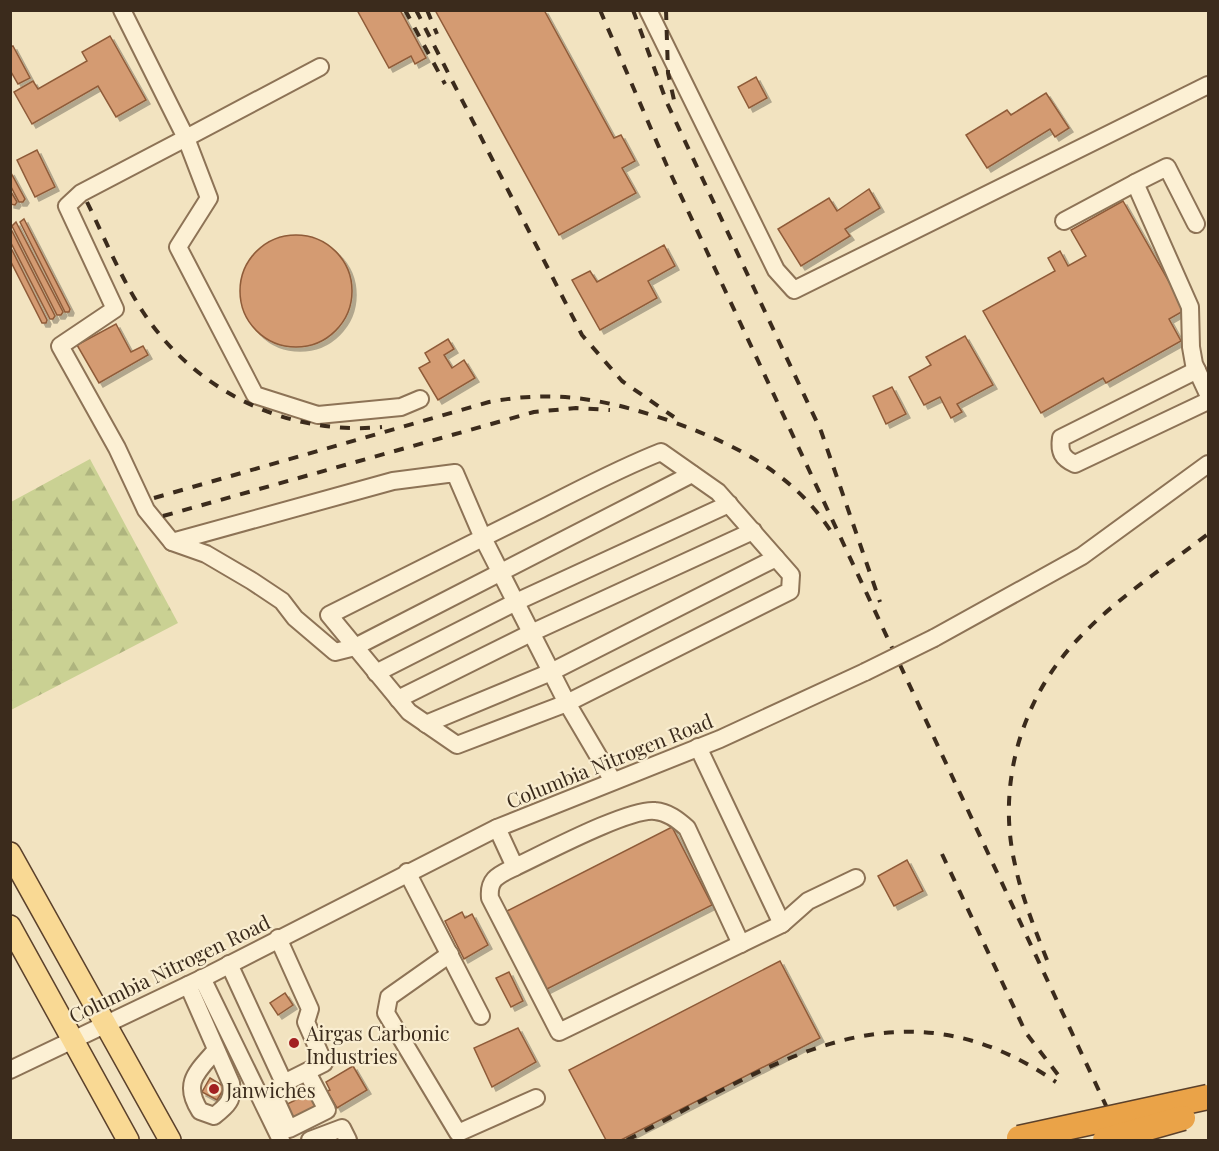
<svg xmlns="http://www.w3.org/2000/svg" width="1219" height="1151" viewBox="0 0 1219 1151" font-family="'Playfair Display',serif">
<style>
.forest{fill:url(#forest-firs)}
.building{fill:#d49b72;stroke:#8f5b39;stroke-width:1.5;filter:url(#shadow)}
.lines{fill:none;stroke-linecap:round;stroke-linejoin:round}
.minor-casing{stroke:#8d7356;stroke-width:20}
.major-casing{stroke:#5b412b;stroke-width:24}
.minor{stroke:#fcf0d4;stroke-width:16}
.major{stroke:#f9d994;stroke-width:21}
.rail{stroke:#3b2b1c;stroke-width:4;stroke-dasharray:10 10;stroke-linecap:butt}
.minor-bridge-casing{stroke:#8d7356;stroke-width:20;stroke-linecap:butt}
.highway-bridge-casing{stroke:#5b412b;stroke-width:27;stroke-linecap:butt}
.minor-bridge{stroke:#fcf0d4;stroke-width:16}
.highway-bridge{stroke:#eaa348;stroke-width:24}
.poi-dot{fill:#a22021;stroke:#f9edd0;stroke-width:2}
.labels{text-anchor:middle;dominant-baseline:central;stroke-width:4.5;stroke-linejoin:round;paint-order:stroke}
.street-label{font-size:20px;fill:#3b2b1c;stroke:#f9edd0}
.poi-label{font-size:20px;fill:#3b2b1c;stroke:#f9edd0;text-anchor:start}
</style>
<defs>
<pattern id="forest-firs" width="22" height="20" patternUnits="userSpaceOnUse" patternTransform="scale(1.5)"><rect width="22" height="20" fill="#cad193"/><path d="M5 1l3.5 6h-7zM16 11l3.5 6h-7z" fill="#aeb47e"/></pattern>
<filter id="shadow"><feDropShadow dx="4" dy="4" stdDeviation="0" flood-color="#0004"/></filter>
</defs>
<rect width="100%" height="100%" fill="#f2e3c0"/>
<!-- forest -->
<path class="forest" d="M90,459L178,623L11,710V502Z"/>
<!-- building -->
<g class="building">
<path d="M357,10H400L426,58L415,64L411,56L389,68Z"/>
<path d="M435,10H544L614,138L621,135L635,161L622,168L636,193L559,235Z"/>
<path d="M110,36L146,100L116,117L98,86L32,124L14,92L33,81L38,89L87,61L82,52Z"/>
<path d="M13,46L30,78L18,84L10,70V47Z"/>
<path d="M756,77L767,98L749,108L738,87Z"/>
<path d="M1046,93L1069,128L1055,137L1050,129L987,168L966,135L1007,110L1011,115Z"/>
<path d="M37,150L55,187L35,197L17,160Z"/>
<path d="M10,171L25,199L23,202H19L10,185Z"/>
<path d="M869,189L880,208L845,229L850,236L801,266L778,229L829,198L837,211Z"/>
<path d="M10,190L17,202L15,205L10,204Z"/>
<path d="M1123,201L1185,310L1169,319L1181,341L1106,383L1103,378L1041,413L983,311L1055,271L1048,258L1060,251L1068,266L1086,256L1071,230Z"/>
<path d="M24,219L70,309L69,312H65L20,222Z"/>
<path d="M16,222L63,312L61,315H57L12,226Z"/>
<path d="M10,227L55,316L53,319H50L10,241Z"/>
<circle cx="296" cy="291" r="56"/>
<path d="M664,245L675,266L648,281L657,298L600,330L572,280L590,271L597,282Z"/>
<path d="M10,246L47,320L46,323H42L10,260Z"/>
<path d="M116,324L131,352L143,346L148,355L99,383L77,345Z"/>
<path d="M965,336L993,385L957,404L962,412L951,418L940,397L924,405L909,377L931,365L926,357Z"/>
<path d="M448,339L454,349L444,355L452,368L464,360L475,378L438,400L419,368L430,362L425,353Z"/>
<path d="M892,387L906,414L886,424L873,396Z"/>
<path d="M672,827L712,905L545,990L505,912Z"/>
<path d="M907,860L923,891L894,906L878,876Z"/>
<path d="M462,912L465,918L472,914L488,945L464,959L445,921Z"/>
<path d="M780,961L820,1038L621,1140H606L569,1070Z"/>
<path d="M509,972L523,1001L511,1007L496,978Z"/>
<path d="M285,993L293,1005L278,1015L270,1003Z"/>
<path d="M518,1028L536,1062L492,1087L474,1048Z"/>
<path d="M353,1066L367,1090L337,1108L327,1091L330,1090L326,1082Z"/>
<path d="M210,1078L225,1087L217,1100L202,1092Z"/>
<path d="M312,1092L318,1105L288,1120L281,1107Z"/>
</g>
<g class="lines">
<!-- minor casing -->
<g class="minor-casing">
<g id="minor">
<path d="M122,10L186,138L320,67"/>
<path d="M648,10L776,270L794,290L1208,85"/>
<path d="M1064,221L1135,183"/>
<path d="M1196,224L1167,167L1135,183L1190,307L1191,347L1194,364L1208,394"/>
<path d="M1197,370L1061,438C1059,452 1062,458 1075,464L1208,401"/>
<path d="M420,399L401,407L318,415L255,395L178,247L209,198L186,138L81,193L67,206L115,309L60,346L117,448L146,510L172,542L393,481L455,473L483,538L567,703L790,591L791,575L718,492L661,452C620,468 581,489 541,509C470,544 399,580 329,615L409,712L457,745L567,703L613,781"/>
<path d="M172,542L206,554L252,581L282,601L295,618L335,652L355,647L692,474"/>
<path d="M934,638L1082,556L1208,464"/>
<path d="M376,673L516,602L729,504"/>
<path d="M398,699L531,633L753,531"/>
<path d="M426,724L551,672L776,558"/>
<path d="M497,828L515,867C543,854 629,808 655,811C668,812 678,820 687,828L741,944"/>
<path d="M515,867C499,875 488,878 490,898L559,1032L782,924L698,747"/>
<path d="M407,872L481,1016"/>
<path d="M782,924L808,901L856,878"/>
<path d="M450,954L389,997L386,1013L458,1133L536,1098"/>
<path d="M229,964L284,1083L324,1063L306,1022L310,1009L278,938"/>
<path d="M202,978L281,1140"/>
<path d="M188,985L231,1083C234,1100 227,1106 214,1116L200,1111C182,1083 197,1072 216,1050"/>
<path d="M10,1070L209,975L497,828L720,739L865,672"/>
<path d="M284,1083L274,1096L289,1129L327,1110L307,1072"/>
<path d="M310,1140L342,1128L348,1140"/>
</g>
</g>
<!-- major casing -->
<g class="major-casing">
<g id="major">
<path d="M10,853L170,1140"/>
<path d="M10,926L128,1140"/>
</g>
</g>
<!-- minor -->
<use href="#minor" class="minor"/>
<!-- major -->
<use href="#major" class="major"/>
<!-- rail -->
<g class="rail">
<path d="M405,10L445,84"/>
<path d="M416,10L582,335L622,381L674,417"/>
<path d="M427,10L437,34"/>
<path d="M600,10L667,166L1122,1140"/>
<path d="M633,10L667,103L821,431L880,602"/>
<path d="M666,10L668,73L676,109"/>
<path d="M87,202C105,239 121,278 143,312C195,391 287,436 382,427"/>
<path d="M154,498L489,402C558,389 610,400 676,423C739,446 795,475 832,533"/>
<path d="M163,516L534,412L576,408L610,410"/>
<path d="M942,854L1026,1033L1062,1080"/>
<path d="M1047,960C1034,927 1021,895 1014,860C997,781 1023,695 1080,637C1117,598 1165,567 1208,534"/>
<path d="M627,1140C773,1066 897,972 1056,1082"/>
</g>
<!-- minor-bridge casing -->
<g class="minor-bridge-casing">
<path id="minor-bridge" d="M865,672L934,638"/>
</g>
<!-- highway-bridge casing -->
<g class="highway-bridge-casing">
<g id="highway-bridge">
<path d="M1019,1138L1208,1097"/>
<path d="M1105,1140L1183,1118"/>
</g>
</g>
<!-- minor-bridge -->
<use href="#minor-bridge" class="minor-bridge"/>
<!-- highway-bridge -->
<use href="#highway-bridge" class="highway-bridge"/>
</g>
<!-- markers -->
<g class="poi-dot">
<circle cx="294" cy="1043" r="6"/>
<circle cx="214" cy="1089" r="6"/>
</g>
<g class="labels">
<!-- street labels -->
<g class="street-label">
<text transform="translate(609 760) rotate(-22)">Columbia Nitrogen Road</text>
<text transform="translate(169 968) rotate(-26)">Columbia Nitrogen Road</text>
</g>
<!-- poi labels -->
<g class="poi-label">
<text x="306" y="1032">Airgas Carbonic<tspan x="306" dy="23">Industries</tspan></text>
<text x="226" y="1089">Janwiches</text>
</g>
</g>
<!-- border -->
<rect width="1219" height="1151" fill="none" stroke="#3b2b1c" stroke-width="24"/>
</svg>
